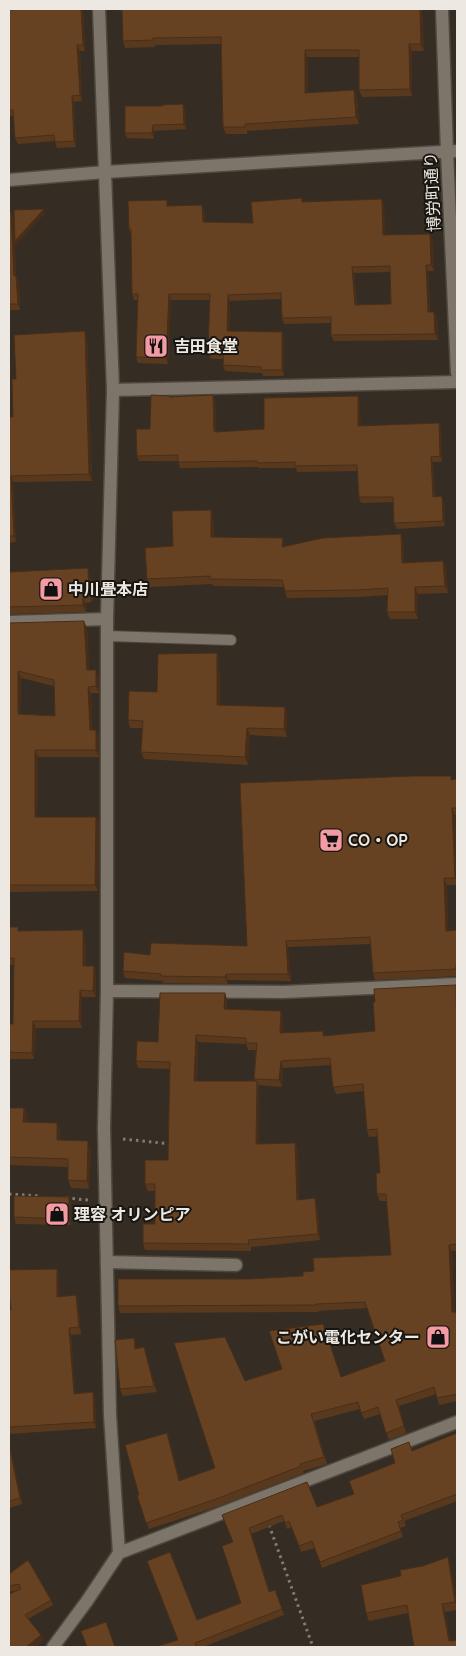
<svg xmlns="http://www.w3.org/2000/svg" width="466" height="1656" viewBox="0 0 466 1656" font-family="Quicksand,'Noto Sans JP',sans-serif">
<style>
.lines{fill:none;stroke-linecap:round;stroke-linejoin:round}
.service-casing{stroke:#4e493f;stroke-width:12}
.minor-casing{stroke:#4e493f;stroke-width:15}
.tertiary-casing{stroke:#4e493f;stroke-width:15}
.path{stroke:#827c74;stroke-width:3;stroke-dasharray:2.5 4;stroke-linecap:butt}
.service{stroke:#7d7569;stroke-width:10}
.minor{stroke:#7d7569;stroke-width:12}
.tertiary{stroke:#7d7569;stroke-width:12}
.wall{fill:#59391d;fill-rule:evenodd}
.shaded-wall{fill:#482e18}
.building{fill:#674222;stroke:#482e18;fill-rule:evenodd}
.labels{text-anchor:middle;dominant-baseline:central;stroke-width:4;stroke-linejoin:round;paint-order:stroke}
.street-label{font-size:16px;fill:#ede9e2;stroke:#191612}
.poi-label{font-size:16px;font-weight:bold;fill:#ede9e2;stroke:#191612;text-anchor:start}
</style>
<rect width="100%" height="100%" fill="#352d24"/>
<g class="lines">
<!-- service casing -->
<g class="service-casing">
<path id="service" d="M107,636L231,640"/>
</g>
<!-- minor casing -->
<g class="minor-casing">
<g id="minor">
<path d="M99,9L113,390L107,619V991L104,1128L110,1415L119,1553"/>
<path d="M442,9L447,152L457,373"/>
<path d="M113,390L457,382"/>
<path d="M9,622L107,619"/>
<path d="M107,991L284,992L457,984"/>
<path d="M107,1262L236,1265"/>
<path d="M53,1647L87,1601L119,1553L457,1422"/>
</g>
</g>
<!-- tertiary casing -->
<g class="tertiary-casing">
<path id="tertiary" d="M9,180L105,172L457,151"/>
</g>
<!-- path -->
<g class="path">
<path d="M123,1139L171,1144"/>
<path d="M9,1194L40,1196"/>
<path d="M66,1198L88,1200"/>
<path d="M269,1525L313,1647"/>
</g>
<!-- service -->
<use href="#service" class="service"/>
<!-- minor -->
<use href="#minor" class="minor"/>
<!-- tertiary -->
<use href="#tertiary" class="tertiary"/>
</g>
<!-- wall -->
<g class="wall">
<path d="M30,9H83L85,51H80L82,101L74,102L76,147L57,148L55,141L18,144L15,138L14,116H9V10Z"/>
<path d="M120,9H422L424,51H412V96L362,97L359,90V57H307L308,93L354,90L357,98L359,124L247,131V134H226L223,127L221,44L155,45V47L125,48L123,41V15Z"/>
<path d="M183,104L185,109L186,129L154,131V139L127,138L125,133L163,106Z"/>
<path d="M382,199L384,205L385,235L433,240L434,271H428L430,312L437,318L438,340L334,341L331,335V323L284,324L282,318V299L230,301V331L282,332L284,338V376H263L262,373L225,371L223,365V359H211L208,352L210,300H171L168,364L138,363L136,357L138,300H134L132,294L131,235L129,229L169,206L205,211V222L253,223L303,202ZM390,272L391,304L357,305L354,273Z"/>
<path d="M9,212H11L14,218L16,276L19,282L20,310H9Z"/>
<path d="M87,338L92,481L13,482L16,542L9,543V417H13L16,379Z"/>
<path d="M213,395L215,401L216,432L264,429L360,401V426L439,423L441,429L442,462H433L435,497L444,502L445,526L397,529L394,523L393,502L361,503L359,497L357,471L297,472L296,468H259L258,467L180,468L178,461H139L137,456L150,429L171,397Z"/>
<path d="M211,510L213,518L214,537L285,546L403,541L404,563L443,561L446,568L448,593L418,594V619H390L387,612L388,595L361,597L287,598L284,587L213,586L212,584L150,587L147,579L173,546Z"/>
<path d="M9,573L90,575L92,602L85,603L86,612L9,614Z"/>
<path d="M9,623L87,628L89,670L99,677V693H91L92,730L99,737V757H38L37,817H96L99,823L98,891L9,892ZM21,678L54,686L55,716L20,714Z"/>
<path d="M217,653L219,660L220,705L287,714V737L250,735L248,765L144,759L141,752L143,728H130L128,720L157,692Z"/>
<path d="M457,779V815H455L457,885H447L448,931L457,932V976L375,980L373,973L371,944L288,947L291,981L228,980V984L163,983V981L125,978L123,971L150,955L247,946L452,780Z"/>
<path d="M9,927L19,931L85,937L86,966H94L96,972V997H82V1028H36L34,1059H9V1024H13L14,965H9Z"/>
<path d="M457,989V1251H452L454,1312H456L457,1316V1401L439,1405L436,1394L399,1406L406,1433L389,1440L380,1414L364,1419L360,1409L314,1421L327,1464L303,1471L304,1473L219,1506L149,1529L137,1495H139L169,1440L180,1480L215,1468L245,1381L341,1377L385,1361L368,1308L318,1311L319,1312L120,1313L118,1306L251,1279L303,1276L314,1271L391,1255L387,1201H380L377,1194L380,1173L378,1136L369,1137L367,1130L364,1091L336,1094L333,1087L331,1065L283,1068L282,1087L258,1085L259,1088V1144L295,1143L298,1150L299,1200L317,1205L320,1240L251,1247V1251L145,1250L143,1243L155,1224V1191H148L145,1184L168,1160L170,1069L138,1068L136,1061L158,1042L225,993L227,1000V1009L281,1011L283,1018V1033L323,1031L324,1036L375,1031ZM198,1042L246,1044L248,1050H256L254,1079L255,1081H197Z"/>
<path d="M9,1108H24L27,1116V1122L60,1131V1140L91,1149L89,1189L71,1188L68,1180V1167L9,1165Z"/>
<path d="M69,1197L71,1203V1225L16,1224L14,1217Z"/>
<path d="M57,1269L59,1275V1297L76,1295L78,1301L81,1334L71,1335L75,1393L93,1392L95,1399L96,1428L9,1434V1311L11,1310Z"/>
<path d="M134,1338L136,1344V1348L146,1354L157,1392L123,1396L120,1389Z"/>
<path d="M457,1433V1501L404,1521L406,1526L400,1528L403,1537L322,1568L315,1548L301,1552L292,1527L287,1529L284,1521L251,1534L270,1592L275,1590L284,1615L203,1647H155L178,1640L197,1620L241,1603L233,1542L222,1515L317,1507L354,1494L412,1451Z"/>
<path d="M9,1440L22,1504L9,1508Z"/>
<path d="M448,1557L450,1564L457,1605V1610L445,1612L450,1641L457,1647L408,1613L369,1621L366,1613L401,1576L423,1566Z"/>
<path d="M9,1574L51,1600L53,1605L28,1619L41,1635L43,1640L35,1647H9L19,1590L9,1592Z"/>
</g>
<!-- shaded-wall -->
<g class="shaded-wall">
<path d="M81,9H83L85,51L83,45Z"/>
<path d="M420,9H422L424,51L421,44Z"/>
<path d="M409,44L412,51V96L410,89Z"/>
<path d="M77,45L80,51L82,101L80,95Z"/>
<path d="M305,50L307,57L308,100L305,93Z"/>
<path d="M354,90L357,98L359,124L356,117Z"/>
<path d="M72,96L74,102L76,147L74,141Z"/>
<path d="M183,104L185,109L186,129L184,124Z"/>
<path d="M153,125L154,131V139L152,133Z"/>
<path d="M382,199L384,205L386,241L383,235Z"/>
<path d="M202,205L205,211V228L203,222Z"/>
<path d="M44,209L45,213L16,245L15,241Z"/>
<path d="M11,212L14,218L16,282L14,276Z"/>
<path d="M430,234L433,240L434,271L431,265Z"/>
<path d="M426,265L428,271L430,318L428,312Z"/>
<path d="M352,267L354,273L357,311L355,305Z"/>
<path d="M16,276L19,282L20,310L18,304Z"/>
<path d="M169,294L171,300L168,364L166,358Z"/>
<path d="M228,295L230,301V337L227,331Z"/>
<path d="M434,312L437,318L438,340L435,334Z"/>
<path d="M85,331L87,338L92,481L89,474Z"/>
<path d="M282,332L284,338V376L282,370Z"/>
<path d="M213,395L215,401L216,436L214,431Z"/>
<path d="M358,396L360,401L361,432L358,426Z"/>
<path d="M439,423L441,429L442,462L440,456Z"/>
<path d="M431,457L433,462L435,502L433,497Z"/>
<path d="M11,476L13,482L16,542L14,536Z"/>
<path d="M442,496L444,502L445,526L443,521Z"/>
<path d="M211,510L213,518L214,544L211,537Z"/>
<path d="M401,534L403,541L405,571L402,563Z"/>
<path d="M283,538L285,546V554L282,547Z"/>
<path d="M443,561L446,568L448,593L445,586Z"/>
<path d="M88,568L90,575L92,602L89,596Z"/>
<path d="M415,587L418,594V619L415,612Z"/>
<path d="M83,596L85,603L86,612L83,605Z"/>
<path d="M84,621L87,628L90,676L87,670Z"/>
<path d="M217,653L219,660L220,713L217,705Z"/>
<path d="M96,670L99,677V693L96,686Z"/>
<path d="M18,671L21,678L20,721L18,714Z"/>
<path d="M88,687L91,693L93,737L90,730Z"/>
<path d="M285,707L287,714V737L284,729Z"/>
<path d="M247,728L250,735L248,765L245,757Z"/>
<path d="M96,730L99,737V757L96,750Z"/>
<path d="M35,750L38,757L37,824L35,817Z"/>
<path d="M452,808L455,815L457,884L455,878Z"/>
<path d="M96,817L99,823L98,891L95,885Z"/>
<path d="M444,878L447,885L449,938L446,931Z"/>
<path d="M83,930L85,937L86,972L83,966Z"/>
<path d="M286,941L288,947L291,981L288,974Z"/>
<path d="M94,966L96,972V997L93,991Z"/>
<path d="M226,974L228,980V984L225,977Z"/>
<path d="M456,985L457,989V1043V1041Z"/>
<path d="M80,990L82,997V1028L79,1021Z"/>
<path d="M225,993L227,1000L226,1016L224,1009Z"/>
<path d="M281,1011L283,1018V1040L280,1033Z"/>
<path d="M33,1021L36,1028L34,1059L32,1053Z"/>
<path d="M196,1035L198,1042L197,1088L194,1081Z"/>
<path d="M281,1061L283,1068L282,1087L279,1080Z"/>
<path d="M257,1081L259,1088V1150L256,1144Z"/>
<path d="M24,1108L27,1116L26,1130L23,1122Z"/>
<path d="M57,1123L60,1131V1148L57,1140Z"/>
<path d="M88,1141L91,1149L89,1189L87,1181Z"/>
<path d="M295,1143L298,1150L299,1207L297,1200Z"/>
<path d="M69,1197L71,1203V1225L68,1219Z"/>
<path d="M315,1198L317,1205L320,1240L318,1234Z"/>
<path d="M449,1245L452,1251L455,1319L452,1312Z"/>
<path d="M57,1269L59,1275L60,1303L57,1297Z"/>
<path d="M76,1295L78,1301L81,1334L79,1327Z"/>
<path d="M69,1328L71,1335L76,1400L74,1394Z"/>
<path d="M134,1338L136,1344L137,1355L135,1349Z"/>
<path d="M144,1347L146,1354L157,1392L154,1386Z"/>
<path d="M93,1392L95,1399L96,1428L94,1422Z"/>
<path d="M167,1433L169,1440L182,1487L179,1481Z"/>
<path d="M9,1440L22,1504L20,1498L9,1445Z"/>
<path d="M448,1557L450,1564L457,1607L455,1602Z"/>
<path d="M442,1604L445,1612L452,1647L449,1641Z"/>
<path d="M41,1635L43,1640L35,1647H26Z"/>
</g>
<!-- building -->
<g class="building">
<path d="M30,9H81L83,45H77L80,95L72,96L74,141L55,142L54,135L15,138L13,110H9V10Z"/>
<path d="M122,9H420L421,44H409L410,89L359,90V50H305V93L354,90L356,117L245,124V127H223L221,37L153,38V40L123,41Z"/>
<path d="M183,104L184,124L153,125L152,133H125V106H163V105Z"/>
<path d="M302,198V202L382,199L383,235L430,234L431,265H426L428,312H434L435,334L331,335V317L282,318L281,293L228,295L227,331L282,332V370H261V367L223,365L224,353L208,352L210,294H169L166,358L136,357L138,294H132L131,229H129L128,201L167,200V206L202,205L203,222L253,223L251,202ZM390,266L391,304L355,305L352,267Z"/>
<path d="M44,209L15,241L14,210Z"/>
<path d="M9,212H11L14,276H16L18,304H9Z"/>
<path d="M85,331L89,474L11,476L14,536H9V417H13L12,379H16L14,335Z"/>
<path d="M151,395L170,396V397L213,395L214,431L216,432L264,429V398L358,396V426L439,423L440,456L431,457L433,497L442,496L443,521L394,523L393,497H359L357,465L295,466V462L257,463V461L178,462V455L137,456L136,429H150Z"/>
<path d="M211,510V537L283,538L282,547L323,538L401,534L402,563L443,561L445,586L415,587V612H387L388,588L358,590L285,591L282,580L210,579V576L147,579L145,548L173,546L172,511Z"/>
<path d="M88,568L89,596H83V605L9,607V573H10V572Z"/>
<path d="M84,621L87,670H96V686L88,687L90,730H96V750H35V817H96L95,885H9V623ZM18,671L54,680L55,716L18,714Z"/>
<path d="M217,653V705L285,707L284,729L247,728L245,757L141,752L143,721L128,720L129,691L157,692L158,654Z"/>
<path d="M413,776H451V780L457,779V808H452L455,878H444L446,931L457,930V964H456V969L373,973L370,937L286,941L288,974H226L225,977L161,976V974L123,971L124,952L150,955L151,943L247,946L240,783Z"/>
<path d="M9,927H18V931L83,930V966H94L93,991L80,990L79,1021H33L32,1053L9,1052V1024H13L14,958H9Z"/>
<path d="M456,985L457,1041V1244L449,1245L452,1312H456L457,1322V1394L437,1398L434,1387L396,1400L404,1426L386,1433L378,1407L361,1413L358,1402L311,1414L324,1457L300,1464L301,1466L216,1499L146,1523L137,1495H139L125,1445L167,1433L179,1481L215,1468L174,1343L225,1337L245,1381L282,1369L269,1331L323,1324L341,1377L385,1361L365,1302L316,1304V1305L118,1306V1279H251L303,1276V1272L314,1271L313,1258L391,1255L386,1194H377L376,1173H380L377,1129L367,1130L363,1084L333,1087L330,1058L281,1061L279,1080L254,1079L257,1043H246V1038L196,1035L194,1081H257L256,1144L295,1143L297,1200L315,1198L318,1234L248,1240L249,1244L143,1243V1224H155V1184H145V1160H168L170,1062L136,1061L137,1041L158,1042L160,993H225L224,1009L281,1011L280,1033L323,1031V1036L375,1031L373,1002H375L374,989Z"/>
<path d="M9,1108H24L23,1122L57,1123V1140L88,1141L87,1181L68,1180V1159L9,1157Z"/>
<path d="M14,1196L69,1197L68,1219L14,1217Z"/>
<path d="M57,1269V1297L76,1295L79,1327L69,1328L74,1394L93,1392L94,1422L9,1427V1311L11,1310L9,1290V1270Z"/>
<path d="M134,1338L135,1349L144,1347L154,1386L120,1389L115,1340Z"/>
<path d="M457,1433V1494L401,1515L403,1520L398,1522L401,1531L320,1562L312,1541L299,1546L289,1521L285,1523L282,1515L249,1528L269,1592L275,1590L282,1609L195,1643L196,1647H155L178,1640L147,1561L170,1552L197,1620L241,1603L222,1546L233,1542L222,1515L307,1482L317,1507L354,1494L349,1481L395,1463L391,1449L409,1442L412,1451Z"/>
<path d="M9,1445L20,1498L9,1501Z"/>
<path d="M448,1557L455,1602L442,1604L449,1641L457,1640V1647H414L407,1605L366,1613L361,1585L401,1576L400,1570L423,1566Z"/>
<path d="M28,1560L51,1600L25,1615L41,1635L26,1647H9V1594L21,1589L19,1584L9,1586V1574Z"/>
<path d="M106,1622L115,1647H87L81,1631Z"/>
</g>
<!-- icons -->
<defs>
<g id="restaurant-square" transform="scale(1.25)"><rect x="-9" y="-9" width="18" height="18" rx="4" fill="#f49aa2" stroke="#191612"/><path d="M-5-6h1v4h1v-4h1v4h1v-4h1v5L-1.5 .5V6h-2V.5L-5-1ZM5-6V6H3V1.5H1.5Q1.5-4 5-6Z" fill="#111"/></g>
<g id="shop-square" transform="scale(1.25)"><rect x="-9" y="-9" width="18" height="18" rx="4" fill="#f49aa2" stroke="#191612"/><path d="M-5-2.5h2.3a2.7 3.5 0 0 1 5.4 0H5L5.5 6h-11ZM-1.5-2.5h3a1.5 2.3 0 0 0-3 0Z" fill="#111"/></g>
<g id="supermarket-square" transform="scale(1.25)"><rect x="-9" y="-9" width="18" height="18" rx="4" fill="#f49aa2" stroke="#191612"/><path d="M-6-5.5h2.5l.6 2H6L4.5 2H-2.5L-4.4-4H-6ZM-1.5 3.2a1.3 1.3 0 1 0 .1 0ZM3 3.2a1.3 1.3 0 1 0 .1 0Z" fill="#111"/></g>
</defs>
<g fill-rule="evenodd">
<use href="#restaurant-square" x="156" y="346"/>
<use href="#shop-square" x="51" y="589"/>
<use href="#supermarket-square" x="331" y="840"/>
<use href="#shop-square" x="57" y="1214"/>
<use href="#shop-square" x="438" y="1337"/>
</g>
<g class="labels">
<!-- street labels -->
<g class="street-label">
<text transform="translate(432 192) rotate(-93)">博労町通り</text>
</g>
<!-- poi labels -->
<g class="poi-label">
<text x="174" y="346">吉田食堂</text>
<text x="68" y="589">中川畳本店</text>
<text x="348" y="840">CO・OP</text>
<text x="74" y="1214">理容 オリンピア</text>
<text x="420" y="1337" text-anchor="end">こがい電化センター</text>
</g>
</g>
<!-- border -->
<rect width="466" height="1656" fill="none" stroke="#ede9e2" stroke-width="20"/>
</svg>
